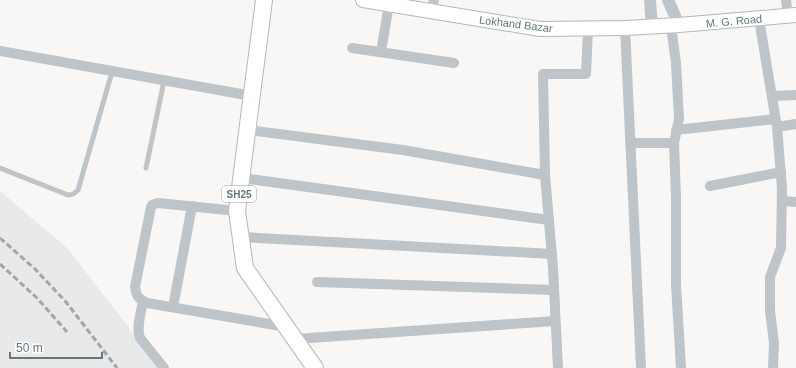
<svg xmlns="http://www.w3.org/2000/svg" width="796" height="368" viewBox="0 0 796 368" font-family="Helvetica,sans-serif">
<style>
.built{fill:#e8e9e8}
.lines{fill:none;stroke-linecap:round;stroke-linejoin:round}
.secondary-casing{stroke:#b1b8bb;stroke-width:16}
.primary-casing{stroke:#b2b8bb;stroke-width:18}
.service{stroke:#bec4c7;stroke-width:5}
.minor{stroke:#bec4c7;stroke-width:10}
.tertiary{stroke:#bec4c7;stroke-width:12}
.secondary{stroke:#fff;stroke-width:14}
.primary{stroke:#fff;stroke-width:16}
.rail{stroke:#9ea7ab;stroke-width:3;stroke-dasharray:6 3;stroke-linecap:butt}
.labels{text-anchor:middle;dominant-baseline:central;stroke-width:4;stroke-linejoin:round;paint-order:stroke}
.shield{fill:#fff;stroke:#92a0a5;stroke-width:1}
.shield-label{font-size:10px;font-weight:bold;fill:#64777f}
.street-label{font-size:11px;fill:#64777f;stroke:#fff}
</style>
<rect width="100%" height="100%" fill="#f8f7f5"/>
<!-- built -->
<path class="built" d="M0,191L68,249L160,368H0Z"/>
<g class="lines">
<!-- secondary casing -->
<g class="secondary-casing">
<path id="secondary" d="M363,0L540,29L625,28L679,25L796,15"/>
</g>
<!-- primary casing -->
<g class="primary-casing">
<path id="primary" d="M264,0L237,211L245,268L315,368"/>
</g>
<!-- service -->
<g class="service">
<path d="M0,168L68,195C73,195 75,193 78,190L112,72"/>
<path d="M146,168L164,81"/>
</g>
<!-- minor -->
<g class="minor">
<path d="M786,0L788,16"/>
<path d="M431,11L434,0"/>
<path d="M759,19L777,127L782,188L781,248L770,277V311L774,343L773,368"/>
<path d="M671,26L676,63L679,119L674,143L676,198V284L681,368"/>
<path d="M625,28L641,368"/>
<path d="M352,48L454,63"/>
<path d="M0,51L252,96"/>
<path d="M381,52L389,4"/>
<path d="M772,96L796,95"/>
<path d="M777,127L796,124"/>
<path d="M248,130L403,150L545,175"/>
<path d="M676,130L775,119"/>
<path d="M631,143H674"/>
<path d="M242,178L549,220"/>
<path d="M710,186L781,172"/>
<path d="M782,201L796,202"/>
<path d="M237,211L158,203L152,205L151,207L135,287C136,296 139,299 147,303L287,327"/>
<path d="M241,237L552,254"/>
<path d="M317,282L554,290"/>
<path d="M143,301C141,313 136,327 140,338L164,368"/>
<path d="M173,307L192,206"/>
<path d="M295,339L555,321"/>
<path d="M558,368L553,268L545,175L543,74H586L588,29"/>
</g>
<!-- tertiary -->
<g class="tertiary">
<path d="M650,0L652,27"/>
<path d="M668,0L679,25"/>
</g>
<!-- secondary -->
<use href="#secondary" class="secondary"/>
<!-- primary -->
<use href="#primary" class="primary"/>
<!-- rail -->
<g class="rail">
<path d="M0,238L35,269L66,302L117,368"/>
<path d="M0,264L37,298L67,332"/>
</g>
</g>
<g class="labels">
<!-- shield labels -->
<rect class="shield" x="222" y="186" width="34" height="16" rx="3"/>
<g class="shield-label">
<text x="239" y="194">SH25</text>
</g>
<!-- street labels -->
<g class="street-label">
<text transform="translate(734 21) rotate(-5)">M. G. Road</text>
<text transform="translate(516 24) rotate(7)">Lokhand Bazar</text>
</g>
</g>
<!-- scale -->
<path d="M10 352v6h92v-6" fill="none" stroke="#64777f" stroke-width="2"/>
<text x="16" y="352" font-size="12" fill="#64777f" stroke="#ffffff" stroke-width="3" paint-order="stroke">50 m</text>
</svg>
